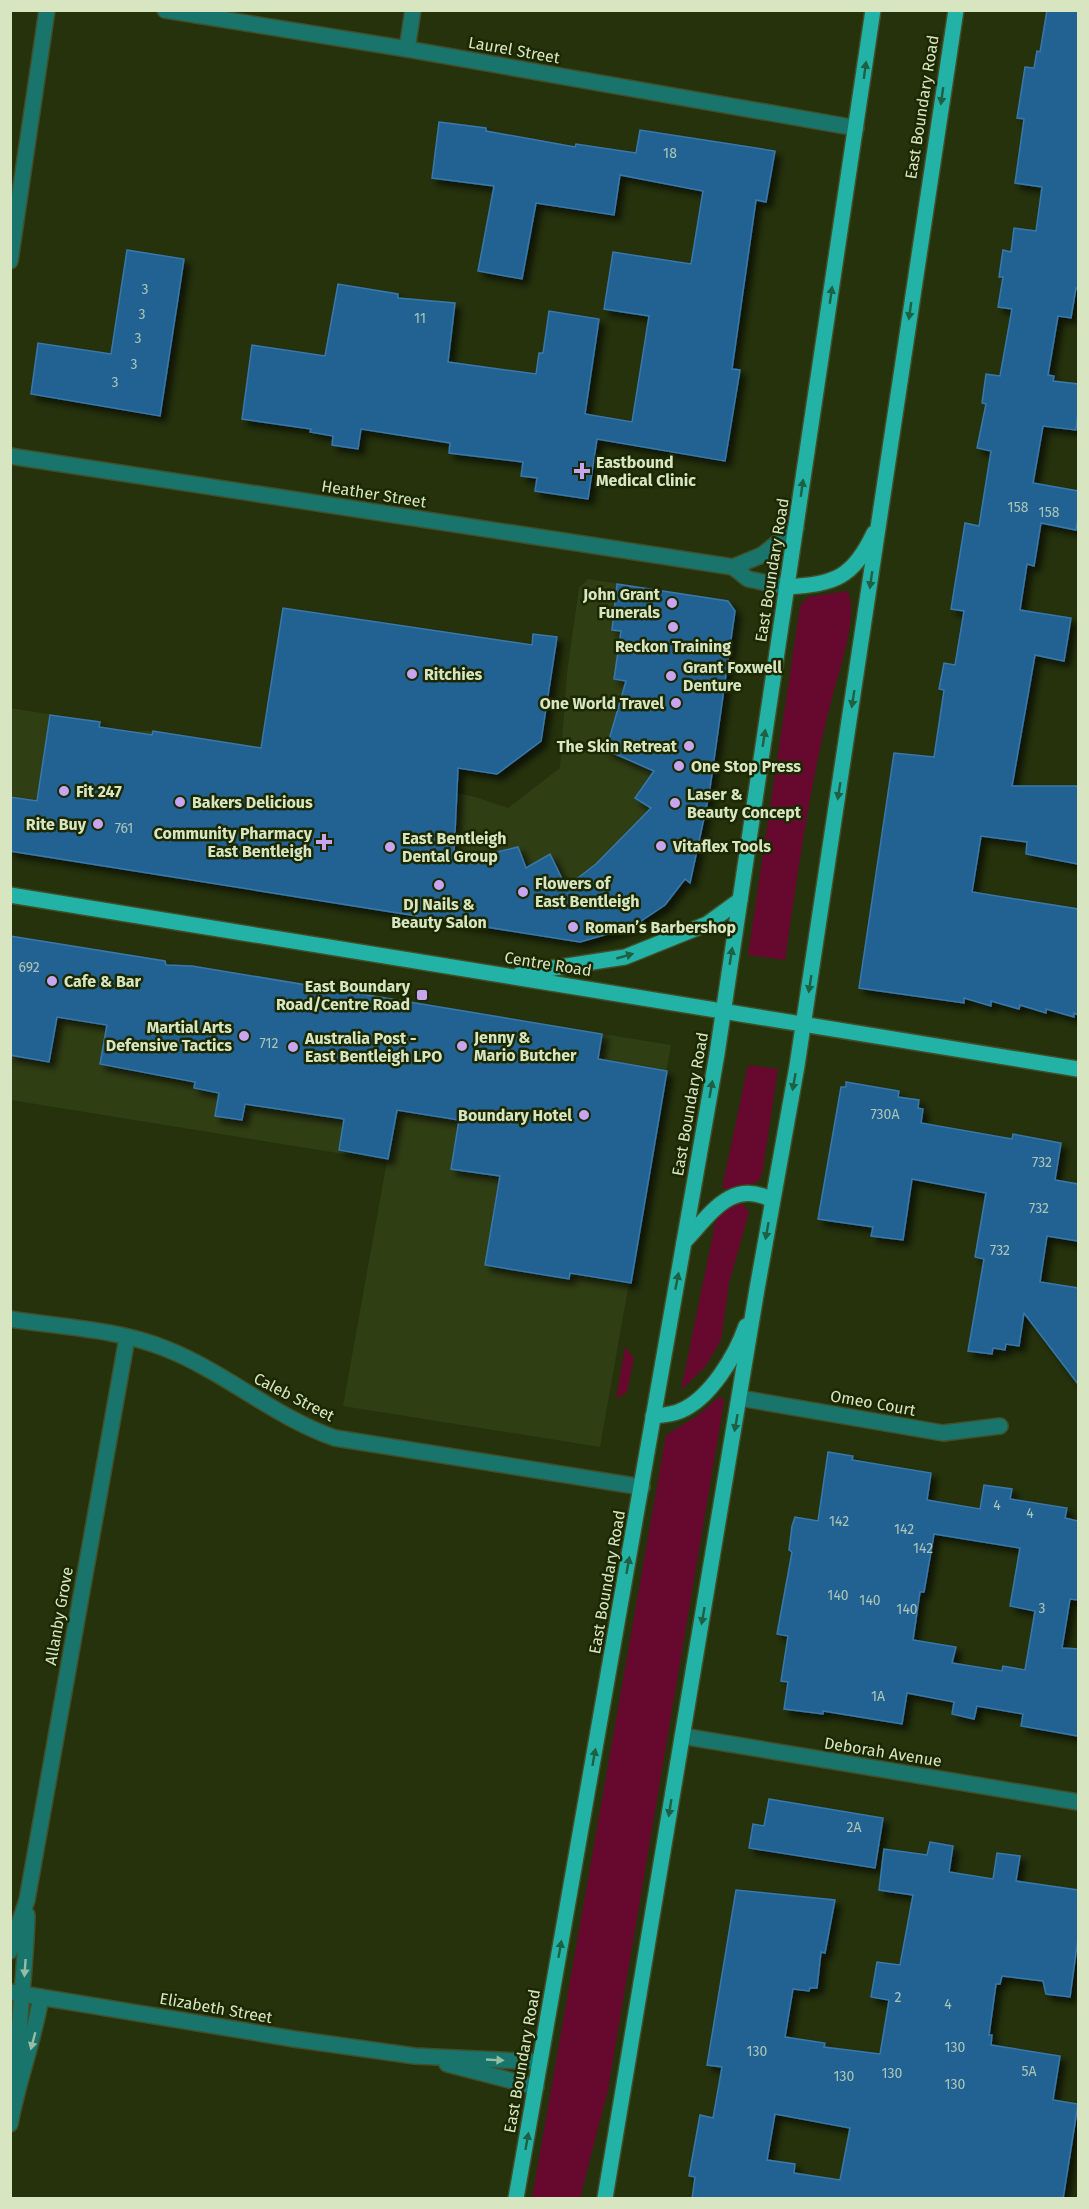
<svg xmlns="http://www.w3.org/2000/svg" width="1089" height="2209" viewBox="0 0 1089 2209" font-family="'Fira Sans',sans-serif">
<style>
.built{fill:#303e14}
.green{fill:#67092e}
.building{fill:#236292;stroke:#3978aa;stroke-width:1.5;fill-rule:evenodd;filter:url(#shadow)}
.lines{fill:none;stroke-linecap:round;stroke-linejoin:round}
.minor-casing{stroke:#414f29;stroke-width:18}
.major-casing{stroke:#414f29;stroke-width:18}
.minor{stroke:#19746b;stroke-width:15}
.major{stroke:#22b3a6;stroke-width:15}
.oneway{fill:#1e6044}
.oneway2{fill:#94bea3}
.poi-dot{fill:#c8a6ef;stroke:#1c2802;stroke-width:2}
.labels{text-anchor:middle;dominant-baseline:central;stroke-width:5;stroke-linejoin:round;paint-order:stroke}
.number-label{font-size:14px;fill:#aac5b5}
.street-label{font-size:16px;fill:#d7e6c1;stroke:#1c2802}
.poi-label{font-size:16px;font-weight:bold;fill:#d7e6c1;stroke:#1c2802;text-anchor:start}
</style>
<defs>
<filter id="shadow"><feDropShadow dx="5.5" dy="5.5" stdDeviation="3" flood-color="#0009"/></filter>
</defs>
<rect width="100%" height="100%" fill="#25320c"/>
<!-- built -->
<g class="built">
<path d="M588,579L728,601L735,611L709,795L695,863L674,894L655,912L593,938H553L11,851L10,708L100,722V727L125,731H153L209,740L475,797L508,808L560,768L567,674L579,588Z"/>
<path d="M10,939L671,1045L600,1447L343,1406L387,1161L11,1100Z"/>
</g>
<!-- green -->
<g class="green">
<path d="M847,591C860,608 839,673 833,694C810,781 798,871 785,960L748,955L800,606L808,597Z"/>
<path d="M748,1065L778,1069L762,1175L758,1182L732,1189L722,1188Z"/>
<path d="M734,1204H743L749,1212L729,1283L721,1340L705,1367L681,1390L715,1224L720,1211Z"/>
<path d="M625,1347L634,1358L627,1392L616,1399Z"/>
<path d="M719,1397L723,1398L724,1402L608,2090L580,2198H532L666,1435L697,1416Z"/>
</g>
<!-- building -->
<g class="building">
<path d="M1047,10H1078V289L1076,288L1071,318L1058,316L1048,375L1054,376L1053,381L1078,384V411L1076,430L1043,426L1033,483L1078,491V518L1076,530L1041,523L1034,566L1027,564L1020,610L1071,618L1064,661L1035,655L1012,786H1078V864L1026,854L1027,842L981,836L972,892L1078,909V1015L1074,1013V1017L1046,1009V1013L1020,1005L1019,1009L991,1001V1006L964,998V1003L859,988L894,753L934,757L944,690L939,689L944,663L955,665L964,611L951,609L965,523L979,526L991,451L977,448L986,404L982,403L986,374L1000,376L1012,309L998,307L1003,277H999L1003,250L1011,252L1014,228L1036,231L1042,187L1015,183L1024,119L1017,118L1025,67L1034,68L1037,51L1040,52Z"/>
<path d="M439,122L486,128V131L575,147L576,144L636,153L640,130L775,151L766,202L756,200L732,369L740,370L725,461L597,439L588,499L535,491L537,478L521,476L523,462L449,453L450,443L361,429L358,449L332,445L333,436L310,432L311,429L242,419L252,345L325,356L338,284L398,294V298L455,303L448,362L536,374L539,353H543L549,311L599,319L585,414L632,422L649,316L604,309L613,252L691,264L703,191L620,175L614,215L536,203L522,279L478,271L494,186L432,178Z"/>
<path d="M127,250L184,259L160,416L31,394L38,343L111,354Z"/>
<path d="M617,584L728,601L735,611L709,795L690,883L685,879L665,905L632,927L580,942L10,851V797L37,801L50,715L100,722L99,727L152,735L153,731L261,748L283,608L532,645L533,634L557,637L541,741L497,774L458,768L454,853L480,856L518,847L526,868L550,854L566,887L596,864L651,808L635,798L654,771L606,750L626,681L614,679L621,631L612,630Z"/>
<path d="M10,936L165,961L166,965L192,966L602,1034L598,1059L667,1071L631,1283L570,1273L569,1279L485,1265L500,1176L451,1169L459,1120L397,1110L388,1159L339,1150L344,1119L245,1104L242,1120L215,1116L219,1093L194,1088L195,1082L100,1064L107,1025L57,1017L49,1062L10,1055Z"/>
<path d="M846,1082L899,1091L898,1097L919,1100L918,1108L923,1109L921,1123L1012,1139L1013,1134L1061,1143L1055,1180L1078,1184V1241L1047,1236L1040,1282L1078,1288V1384L1024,1313L1019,1346L1006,1344L1005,1350L993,1348L992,1354L968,1351L984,1259L975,1257L986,1193L912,1179L903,1240L871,1236L873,1227L818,1219L841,1087H846Z"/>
<path d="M828,1452L853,1456L852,1460L931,1473L927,1500L980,1509L984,1485L1012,1489L1010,1499L1067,1508L1065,1518L1078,1521V1600L1070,1599L1062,1648L1078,1649V1736L1021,1726L1023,1714L977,1706L974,1719L952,1714L954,1702L907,1693L902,1724L823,1711V1714L784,1709L788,1682L781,1681L788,1636L777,1634L792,1552L789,1550L792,1526L795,1517L818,1521ZM934,1534L1020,1548L1010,1606L1035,1611L1025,1670L1003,1666L1002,1671L952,1663L956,1647L913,1640L920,1592H924Z"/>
<path d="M769,1799L883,1818L875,1868L749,1848L753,1824L764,1826Z"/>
<path d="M930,1842L953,1846L949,1872L993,1879L997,1853L1020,1856L1016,1881L1078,1890V1938L1070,1997L1046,1994L1043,1981L1002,1976L1000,1984H996L989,2035H992L991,2045L1060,2056L1053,2100L1078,2104L1063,2199H692L695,2177L689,2176L700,2115L713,2118L722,2067L707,2065L736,1890L835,1900L825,1953L821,1952L817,1988H810L809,1991L793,1989L785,2037L825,2043L824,2047L880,2054L889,2000L871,1997L877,1962L900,1965L913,1895L879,1890L884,1849L927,1855ZM775,2114L850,2128L840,2180L794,2173L795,2164L767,2160Z"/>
</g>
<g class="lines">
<!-- minor casing -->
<g class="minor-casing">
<g id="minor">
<path d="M165,10L407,49L856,128"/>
<path d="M407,49L413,10"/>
<path d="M10,261L47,10"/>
<path d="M10,456L733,567L762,555L796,528"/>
<path d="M733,567L748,579L787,587"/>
<path d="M10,1319C61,1327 117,1329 164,1348C224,1371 274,1417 335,1438L642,1487"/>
<path d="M740,1398L943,1433L1000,1426"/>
<path d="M682,1736L1078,1802"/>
<path d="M10,1951L27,1900L127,1338"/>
<path d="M10,1992L294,2039L415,2056L540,2062"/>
<path d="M447,2064L536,2087"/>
<path d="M18,2083C16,2027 26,1972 27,1915"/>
<path d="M10,2124C18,2080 34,2040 41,1997"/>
</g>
</g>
<!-- major casing -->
<g class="major-casing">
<g id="major">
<path d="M787,587C835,584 853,578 874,533"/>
<path d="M10,895L1078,1069"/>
<path d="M521,973L625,957L707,924L740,900"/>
<path d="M684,1242C710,1215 731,1178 772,1200"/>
<path d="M653,1416C662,1415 671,1415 680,1411C710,1399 736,1355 746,1326"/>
<path d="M516,2198L717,1054L873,10"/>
<path d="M605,2198L757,1289L797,1066L956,10"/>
</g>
</g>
<!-- minor -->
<use href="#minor" class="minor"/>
<!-- major -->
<use href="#major" class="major"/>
</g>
<!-- one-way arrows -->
<defs><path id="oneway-solid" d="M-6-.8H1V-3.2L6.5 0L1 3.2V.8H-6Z" transform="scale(1.5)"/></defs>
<g class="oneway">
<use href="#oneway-solid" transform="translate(865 70) rotate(-82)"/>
<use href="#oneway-solid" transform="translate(942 96) rotate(98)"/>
<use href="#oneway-solid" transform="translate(831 295) rotate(-82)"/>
<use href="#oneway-solid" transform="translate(910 311) rotate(98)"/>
<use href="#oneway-solid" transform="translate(802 488) rotate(-82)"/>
<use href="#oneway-solid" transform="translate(871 580) rotate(98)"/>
<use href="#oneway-solid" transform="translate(853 699) rotate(99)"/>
<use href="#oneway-solid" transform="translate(764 738) rotate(-81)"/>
<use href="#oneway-solid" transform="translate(839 791) rotate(99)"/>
<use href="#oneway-solid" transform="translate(625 956) rotate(-16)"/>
<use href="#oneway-solid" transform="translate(731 956) rotate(-81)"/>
<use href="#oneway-solid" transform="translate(810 984) rotate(99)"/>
<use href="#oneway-solid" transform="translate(794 1082) rotate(100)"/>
<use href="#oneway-solid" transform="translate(711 1089) rotate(-80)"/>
<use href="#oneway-solid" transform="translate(767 1231) rotate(100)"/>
<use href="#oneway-solid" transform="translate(677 1281) rotate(-79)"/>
<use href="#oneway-solid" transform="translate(736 1423) rotate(100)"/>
<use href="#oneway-solid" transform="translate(628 1565) rotate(-80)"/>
<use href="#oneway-solid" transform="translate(703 1616) rotate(100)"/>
<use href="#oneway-solid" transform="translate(594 1757) rotate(-80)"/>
<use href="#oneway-solid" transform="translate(670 1808) rotate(99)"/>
<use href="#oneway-solid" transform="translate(560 1949) rotate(-80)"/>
<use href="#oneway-solid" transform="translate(527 2141) rotate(-80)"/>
</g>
<g class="oneway2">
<use href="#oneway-solid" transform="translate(25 1968) rotate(94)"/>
<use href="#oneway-solid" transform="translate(33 2041) rotate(105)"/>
<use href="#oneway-solid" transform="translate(495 2060) rotate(3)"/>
</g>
<!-- markers -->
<g class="poi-dot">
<path d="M579 462h6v6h6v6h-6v6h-6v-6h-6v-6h6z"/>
<circle cx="672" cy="603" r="6"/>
<circle cx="673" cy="627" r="6"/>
<circle cx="412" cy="674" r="6"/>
<circle cx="671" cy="676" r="6"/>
<circle cx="676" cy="703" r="6"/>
<circle cx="689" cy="746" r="6"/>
<circle cx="679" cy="766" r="6"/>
<circle cx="64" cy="791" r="6"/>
<circle cx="180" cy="802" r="6"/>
<circle cx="675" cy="803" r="6"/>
<circle cx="98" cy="824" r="6"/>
<path d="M321 833h6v6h6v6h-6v6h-6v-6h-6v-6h6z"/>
<circle cx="661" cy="846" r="6"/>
<circle cx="390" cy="847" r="6"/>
<circle cx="439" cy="885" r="6"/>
<circle cx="523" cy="892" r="6"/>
<circle cx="573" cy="927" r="6"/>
<circle cx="52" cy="981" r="6"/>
<rect x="416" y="989" width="12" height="12" rx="3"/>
<circle cx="244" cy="1036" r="6"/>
<circle cx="462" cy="1046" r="6"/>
<circle cx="293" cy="1047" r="6"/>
<circle cx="584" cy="1115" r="6"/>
</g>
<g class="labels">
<!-- number labels -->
<g class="number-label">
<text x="670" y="153">18</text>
<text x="145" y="289">3</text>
<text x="142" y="314">3</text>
<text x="420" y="318">11</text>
<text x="138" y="338">3</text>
<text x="134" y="364">3</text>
<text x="115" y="382">3</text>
<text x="1018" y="507">158</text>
<text x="1049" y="512">158</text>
<text x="124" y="828">761</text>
<text x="29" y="967">692</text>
<text x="269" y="1043">712</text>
<text x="885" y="1114">730A</text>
<text x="1042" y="1162">732</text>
<text x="1039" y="1208">732</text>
<text x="1000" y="1250">732</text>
<text x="997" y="1505">4</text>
<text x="1030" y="1513">4</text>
<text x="839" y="1521">142</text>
<text x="904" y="1529">142</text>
<text x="923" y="1548">142</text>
<text x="838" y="1595">140</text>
<text x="870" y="1600">140</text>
<text x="1042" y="1608">3</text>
<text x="907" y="1609">140</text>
<text x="878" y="1696">1A</text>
<text x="854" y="1827">2A</text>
<text x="898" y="1997">2</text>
<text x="948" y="2004">4</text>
<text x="955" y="2047">130</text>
<text x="757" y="2051">130</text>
<text x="1029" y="2071">5A</text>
<text x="892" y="2073">130</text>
<text x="844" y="2076">130</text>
<text x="955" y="2084">130</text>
</g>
<!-- street labels -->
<g class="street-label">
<text transform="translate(514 50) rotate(10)">Laurel Street</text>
<text transform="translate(922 107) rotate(-81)">East Boundary Road</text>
<text transform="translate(374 494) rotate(9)">Heather Street</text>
<text transform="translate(772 570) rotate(-81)">East Boundary Road</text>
<text transform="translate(548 964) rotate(9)">Centre Road</text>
<text transform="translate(690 1104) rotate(-80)">East Boundary Road</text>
<text transform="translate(294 1397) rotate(27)">Caleb Street</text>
<text transform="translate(873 1403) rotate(10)">Omeo Court</text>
<text transform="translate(607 1582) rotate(-80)">East Boundary Road</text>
<text transform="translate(59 1616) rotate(-80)">Allanby Grove</text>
<text transform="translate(883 1752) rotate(9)">Deborah Avenue</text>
<text transform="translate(216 2008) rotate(10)">Elizabeth Street</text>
<text transform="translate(522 2061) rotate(-80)">East Boundary Road</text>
</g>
<!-- poi labels -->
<g class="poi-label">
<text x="596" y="462">Eastbound<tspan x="596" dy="18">Medical Clinic</tspan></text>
<text x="660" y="594" text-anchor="end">John Grant<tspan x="660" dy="18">Funerals</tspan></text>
<text x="673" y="646" text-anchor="middle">Reckon Training</text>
<text x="683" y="667">Grant Foxwell<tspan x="683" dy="18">Denture</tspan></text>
<text x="424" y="674">Ritchies</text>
<text x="664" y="703" text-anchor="end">One World Travel</text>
<text x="677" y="746" text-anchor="end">The Skin Retreat</text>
<text x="691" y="766">One Stop Press</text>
<text x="76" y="791">Fit 247</text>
<text x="687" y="794">Laser &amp;<tspan x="687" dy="18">Beauty Concept</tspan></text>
<text x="192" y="802">Bakers Delicious</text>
<text x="86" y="824" text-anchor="end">Rite Buy</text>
<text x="312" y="833" text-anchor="end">Community Pharmacy<tspan x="312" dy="18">East Bentleigh</tspan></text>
<text x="402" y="838">East Bentleigh<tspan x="402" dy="18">Dental Group</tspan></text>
<text x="673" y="846">Vitaflex Tools</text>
<text x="535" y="883">Flowers of<tspan x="535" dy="18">East Bentleigh</tspan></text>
<text x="439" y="904" text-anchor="middle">DJ Nails &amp;<tspan x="439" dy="18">Beauty Salon</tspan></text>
<text x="585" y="927">Roman’s Barbershop</text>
<text x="64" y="981">Cafe &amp; Bar</text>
<text x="410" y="986" text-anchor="end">East Boundary<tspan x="410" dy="18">Road/Centre Road</tspan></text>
<text x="232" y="1027" text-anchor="end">Martial Arts<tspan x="232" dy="18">Defensive Tactics</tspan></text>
<text x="474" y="1037">Jenny &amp;<tspan x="474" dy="18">Mario Butcher</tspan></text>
<text x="305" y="1038">Australia Post -<tspan x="305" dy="18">East Bentleigh LPO</tspan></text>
<text x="572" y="1115" text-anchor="end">Boundary Hotel</text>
</g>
</g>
<!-- border -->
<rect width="1089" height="2209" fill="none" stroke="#d7e6c1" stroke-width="24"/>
</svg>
